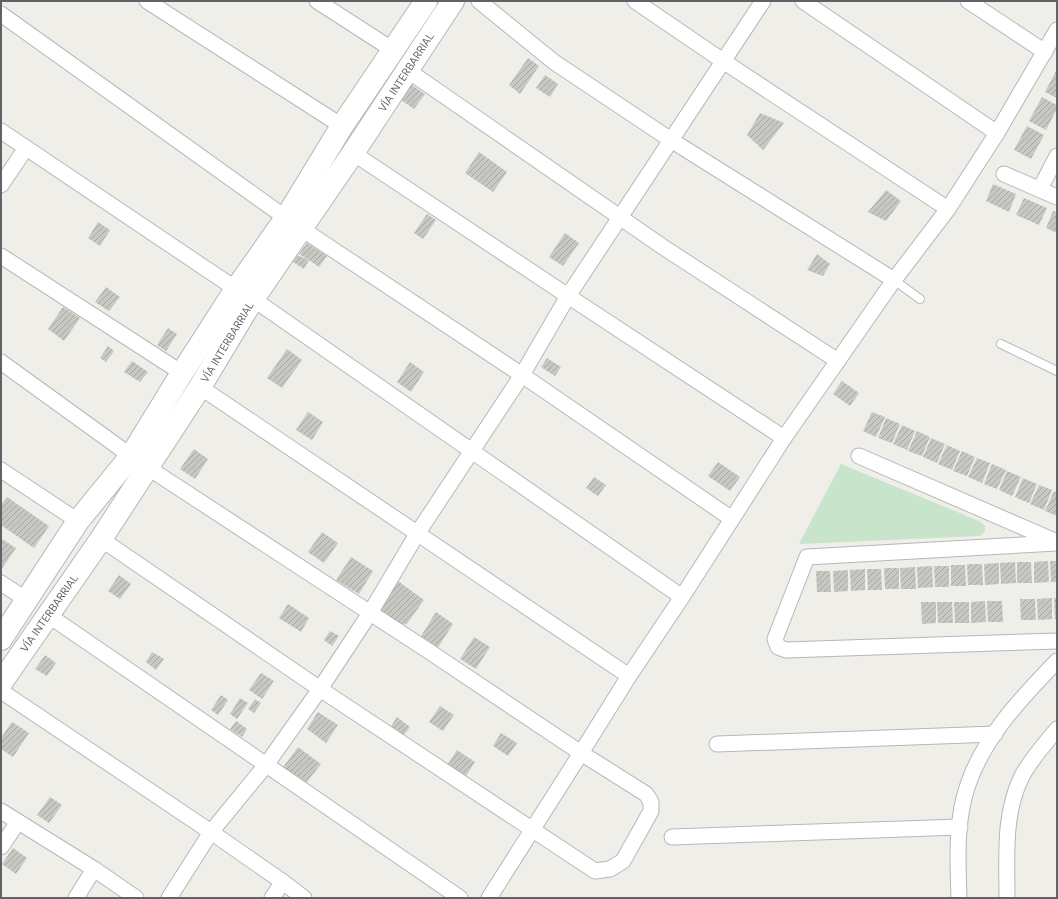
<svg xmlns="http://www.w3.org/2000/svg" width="1058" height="899" viewBox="0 0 1058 899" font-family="'DM Sans',sans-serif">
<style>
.green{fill:#c8e4ca}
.building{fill:url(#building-hatch)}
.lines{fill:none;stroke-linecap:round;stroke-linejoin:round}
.lane-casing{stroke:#b5b7bb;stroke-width:10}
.street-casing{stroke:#b5b7bb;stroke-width:17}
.secondary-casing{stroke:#b4b6bb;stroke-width:24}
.lane{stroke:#fff;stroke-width:8}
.street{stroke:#fff;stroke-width:15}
.secondary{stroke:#fff;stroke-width:22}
.labels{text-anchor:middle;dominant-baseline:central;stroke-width:3;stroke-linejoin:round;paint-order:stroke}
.street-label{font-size:11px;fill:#5f6266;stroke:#fff}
</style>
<defs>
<pattern id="building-hatch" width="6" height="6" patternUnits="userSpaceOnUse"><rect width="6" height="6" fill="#c8c8c3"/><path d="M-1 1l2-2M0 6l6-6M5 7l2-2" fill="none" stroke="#a6a6a2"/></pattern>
</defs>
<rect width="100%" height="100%" fill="#f0eee8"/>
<!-- green -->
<path class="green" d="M841,464L979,521L985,526V531L980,536L799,544Z"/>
<!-- building -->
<g class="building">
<path d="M528,58L539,66L520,94L509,85Z"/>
<path d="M1057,69V98L1045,92Z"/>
<path d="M545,75L558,84L550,97L536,88Z"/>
<path d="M409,83L425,94L414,109L398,98Z"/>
<path d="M1042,97L1057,105V109L1046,130L1029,121Z"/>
<path d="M760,113L784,123L763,150L747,135Z"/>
<path d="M1027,126L1044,135L1031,159L1014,150Z"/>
<path d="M479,152L507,172L493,192L465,173Z"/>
<path d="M993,184L1016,194L1009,212L986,201Z"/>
<path d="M886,190L901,201L886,221L868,212Z"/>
<path d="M1024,198L1047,208L1039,225L1016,215Z"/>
<path d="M1053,211L1057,212V233L1046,228Z"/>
<path d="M427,214L436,220L423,239L414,233Z"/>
<path d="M98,222L110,230L100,246L88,238Z"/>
<path d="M565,233L579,243L563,266L549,257Z"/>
<path d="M307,243L327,256L319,267L309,260L304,269L293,262L297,255L309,260L299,254Z"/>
<path d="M817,254L830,264L823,276L807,270Z"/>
<path d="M106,287L120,297L109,311L95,302Z"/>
<path d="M63,307L80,318L64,341L48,329Z"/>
<path d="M168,328L177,334L166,351L157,345Z"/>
<path d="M108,346L114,351L106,362L100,358Z"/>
<path d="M287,349L302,360L282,388L267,378Z"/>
<path d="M547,358L561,367L555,376L541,367Z"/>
<path d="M132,361L148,372L140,382L124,372Z"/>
<path d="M410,362L424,372L411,392L397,382Z"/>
<path d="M842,381L859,393L850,406L833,394Z"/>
<path d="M308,412L323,422L312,440L296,430Z"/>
<path d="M872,412L885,417L876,437L863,431Z"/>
<path d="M886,418L900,424L892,443L878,438Z"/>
<path d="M902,425L915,431L907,450L893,444Z"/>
<path d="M917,431L930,437L922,456L908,451Z"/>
<path d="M931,438L945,444L937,463L923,457Z"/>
<path d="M947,445L960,451L952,470L938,464Z"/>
<path d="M194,449L208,459L195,479L180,469Z"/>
<path d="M962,451L975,457L967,476L953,471Z"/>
<path d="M977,458L990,463L982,483L968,477Z"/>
<path d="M718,462L740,477L730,491L708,476Z"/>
<path d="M992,464L1006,470L997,489L984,484Z"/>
<path d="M1007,471L1021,477L1012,496L999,490Z"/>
<path d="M594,477L606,485L598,496L586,488Z"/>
<path d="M1023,478L1037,484L1029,503L1015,497Z"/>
<path d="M1039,485L1052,490L1044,510L1030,504Z"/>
<path d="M1054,491L1057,493V516L1045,511Z"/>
<path d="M7,497L49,526L34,548L1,525V505Z"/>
<path d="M322,532L338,543L324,563L308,552Z"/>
<path d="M2,539L16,548L1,570V540Z"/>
<path d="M351,557L373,571L359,594L336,580Z"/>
<path d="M1048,561L1049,582L1034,583V562Z"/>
<path d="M1050,561H1057V582H1051Z"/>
<path d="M1015,562L1016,583L1001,584L1000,563Z"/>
<path d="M1017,562H1031L1032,583H1017Z"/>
<path d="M999,563V584L985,585L984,564Z"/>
<path d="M967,564H982L983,585H968Z"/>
<path d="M951,565H965L966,586H951Z"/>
<path d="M932,566L933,587L918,588L917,567Z"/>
<path d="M934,566H949V587H935Z"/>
<path d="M915,567L916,589H901L900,568Z"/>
<path d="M884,568H899V589H885Z"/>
<path d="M865,569V590L851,591L850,570Z"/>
<path d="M867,569H881L882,590H868Z"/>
<path d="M848,570V591L834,592L833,571Z"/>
<path d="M816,571H830L831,592H817Z"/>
<path d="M119,575L131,584L120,599L108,591Z"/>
<path d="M395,579L424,600L406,625L404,623L401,628L375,612Z"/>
<path d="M1052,598V619L1038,620L1037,599Z"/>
<path d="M1054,598H1057V619H1055Z"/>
<path d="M1020,599H1035L1036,620H1021Z"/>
<path d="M985,601L986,622L971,623V602Z"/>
<path d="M987,601H1002L1003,622H988Z"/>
<path d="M921,602H936V623L922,624Z"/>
<path d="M937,602H952L953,623H938Z"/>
<path d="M954,602H969V623H955Z"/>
<path d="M288,604L309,618L301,632L279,618Z"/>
<path d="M436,612L453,624L435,652L418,641Z"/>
<path d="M330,631L339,636L332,646L324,640Z"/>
<path d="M474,637L490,647L476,669L460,659Z"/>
<path d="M152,652L164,659L156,670L146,662Z"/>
<path d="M45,655L56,663L47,676L35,669Z"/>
<path d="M261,673L274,681L262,699L249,690Z"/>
<path d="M221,695L228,700L218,715L211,710Z"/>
<path d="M240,698L248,703L237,719L230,714Z"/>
<path d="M255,699L261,703L254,713L248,709Z"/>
<path d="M440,706L454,715L443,731L429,722Z"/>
<path d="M318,712L338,725L326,743L307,729Z"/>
<path d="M397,717L410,727L401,739L388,731Z"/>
<path d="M236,721L247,729L242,737L230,729Z"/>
<path d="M12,722L29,733L13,757L1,749V738Z"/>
<path d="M501,733L517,743L508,756L493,746Z"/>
<path d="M298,747L321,764L303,787L281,770Z"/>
<path d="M457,750L475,762L462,782L444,770Z"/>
<path d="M50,797L62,805L49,823L37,815Z"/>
<path d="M13,848L27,858L16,874L2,864Z"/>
</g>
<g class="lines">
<!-- lane casing -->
<g class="lane-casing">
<g id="lane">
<path d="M894,280L920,299"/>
<path d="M1001,344L1057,371"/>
</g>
</g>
<!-- street casing -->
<g class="street-casing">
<g id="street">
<path d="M147,1L342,126"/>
<path d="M317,1L393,50"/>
<path d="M479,1L554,62L671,140L894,280"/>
<path d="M635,1L723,61L948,209"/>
<path d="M803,1L997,133"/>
<path d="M968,1L1045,52"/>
<path d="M1,14L286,218"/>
<path d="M407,70L663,247L838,361"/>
<path d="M1,131L236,289L253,299L682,597"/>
<path d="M353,153L568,296L784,438"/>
<path d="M1004,174L1057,197"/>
<path d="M1,185L26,148"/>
<path d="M1040,189L1057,156"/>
<path d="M302,229L522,375L732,519"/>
<path d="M1,256L182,373"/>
<path d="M1,362L131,456"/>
<path d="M200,387L629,676"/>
<path d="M859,456L1057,542"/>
<path d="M1,470L78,521"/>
<path d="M101,539L320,689L595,871L610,869L623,861L651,811V802L646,794L581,753L427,650L147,467"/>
<path d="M1057,543L807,557L775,639L778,647L786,650L1057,641"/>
<path d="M1,583L27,600"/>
<path d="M48,615L460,898"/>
<path d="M1,691L211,832L283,882L304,898"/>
<path d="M717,744L995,734"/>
<path d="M1,811L94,869L136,898"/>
<path d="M672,837L960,827"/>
<path d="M1,847L18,822"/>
<path d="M76,898L94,869"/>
<path d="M169,898L211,832L266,765L320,689L370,613L417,534L522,375L568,296L763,1"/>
<path d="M272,898L283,882"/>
<path d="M489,898L581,753L629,676L682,597L784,438L894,280L948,209L997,133L1057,30"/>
<path d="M959,898C958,865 956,830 964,798C978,743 1019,700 1057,661"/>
<path d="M1007,898C1007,857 1003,814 1022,776C1031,759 1045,744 1057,729"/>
</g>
</g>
<!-- secondary casing -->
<g class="secondary-casing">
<g id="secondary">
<path d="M1,639L78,521L131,456L182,373L236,289L286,218L342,126L426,1"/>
<path d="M1,683L101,539L200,387L253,299L353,153L453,1"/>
</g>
</g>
<!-- lane -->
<use href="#lane" class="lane"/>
<!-- street -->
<use href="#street" class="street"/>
<!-- secondary -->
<use href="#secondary" class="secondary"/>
</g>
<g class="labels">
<!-- street labels -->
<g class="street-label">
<text transform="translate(406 72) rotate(-57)">VÍA INTERBARRIAL</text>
<text transform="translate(227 342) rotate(-59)">VÍA INTERBARRIAL</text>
<text transform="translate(49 613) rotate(-55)">VÍA INTERBARRIAL</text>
</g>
</g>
<!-- border -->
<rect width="1058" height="899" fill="none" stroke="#5f6266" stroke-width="4"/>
</svg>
